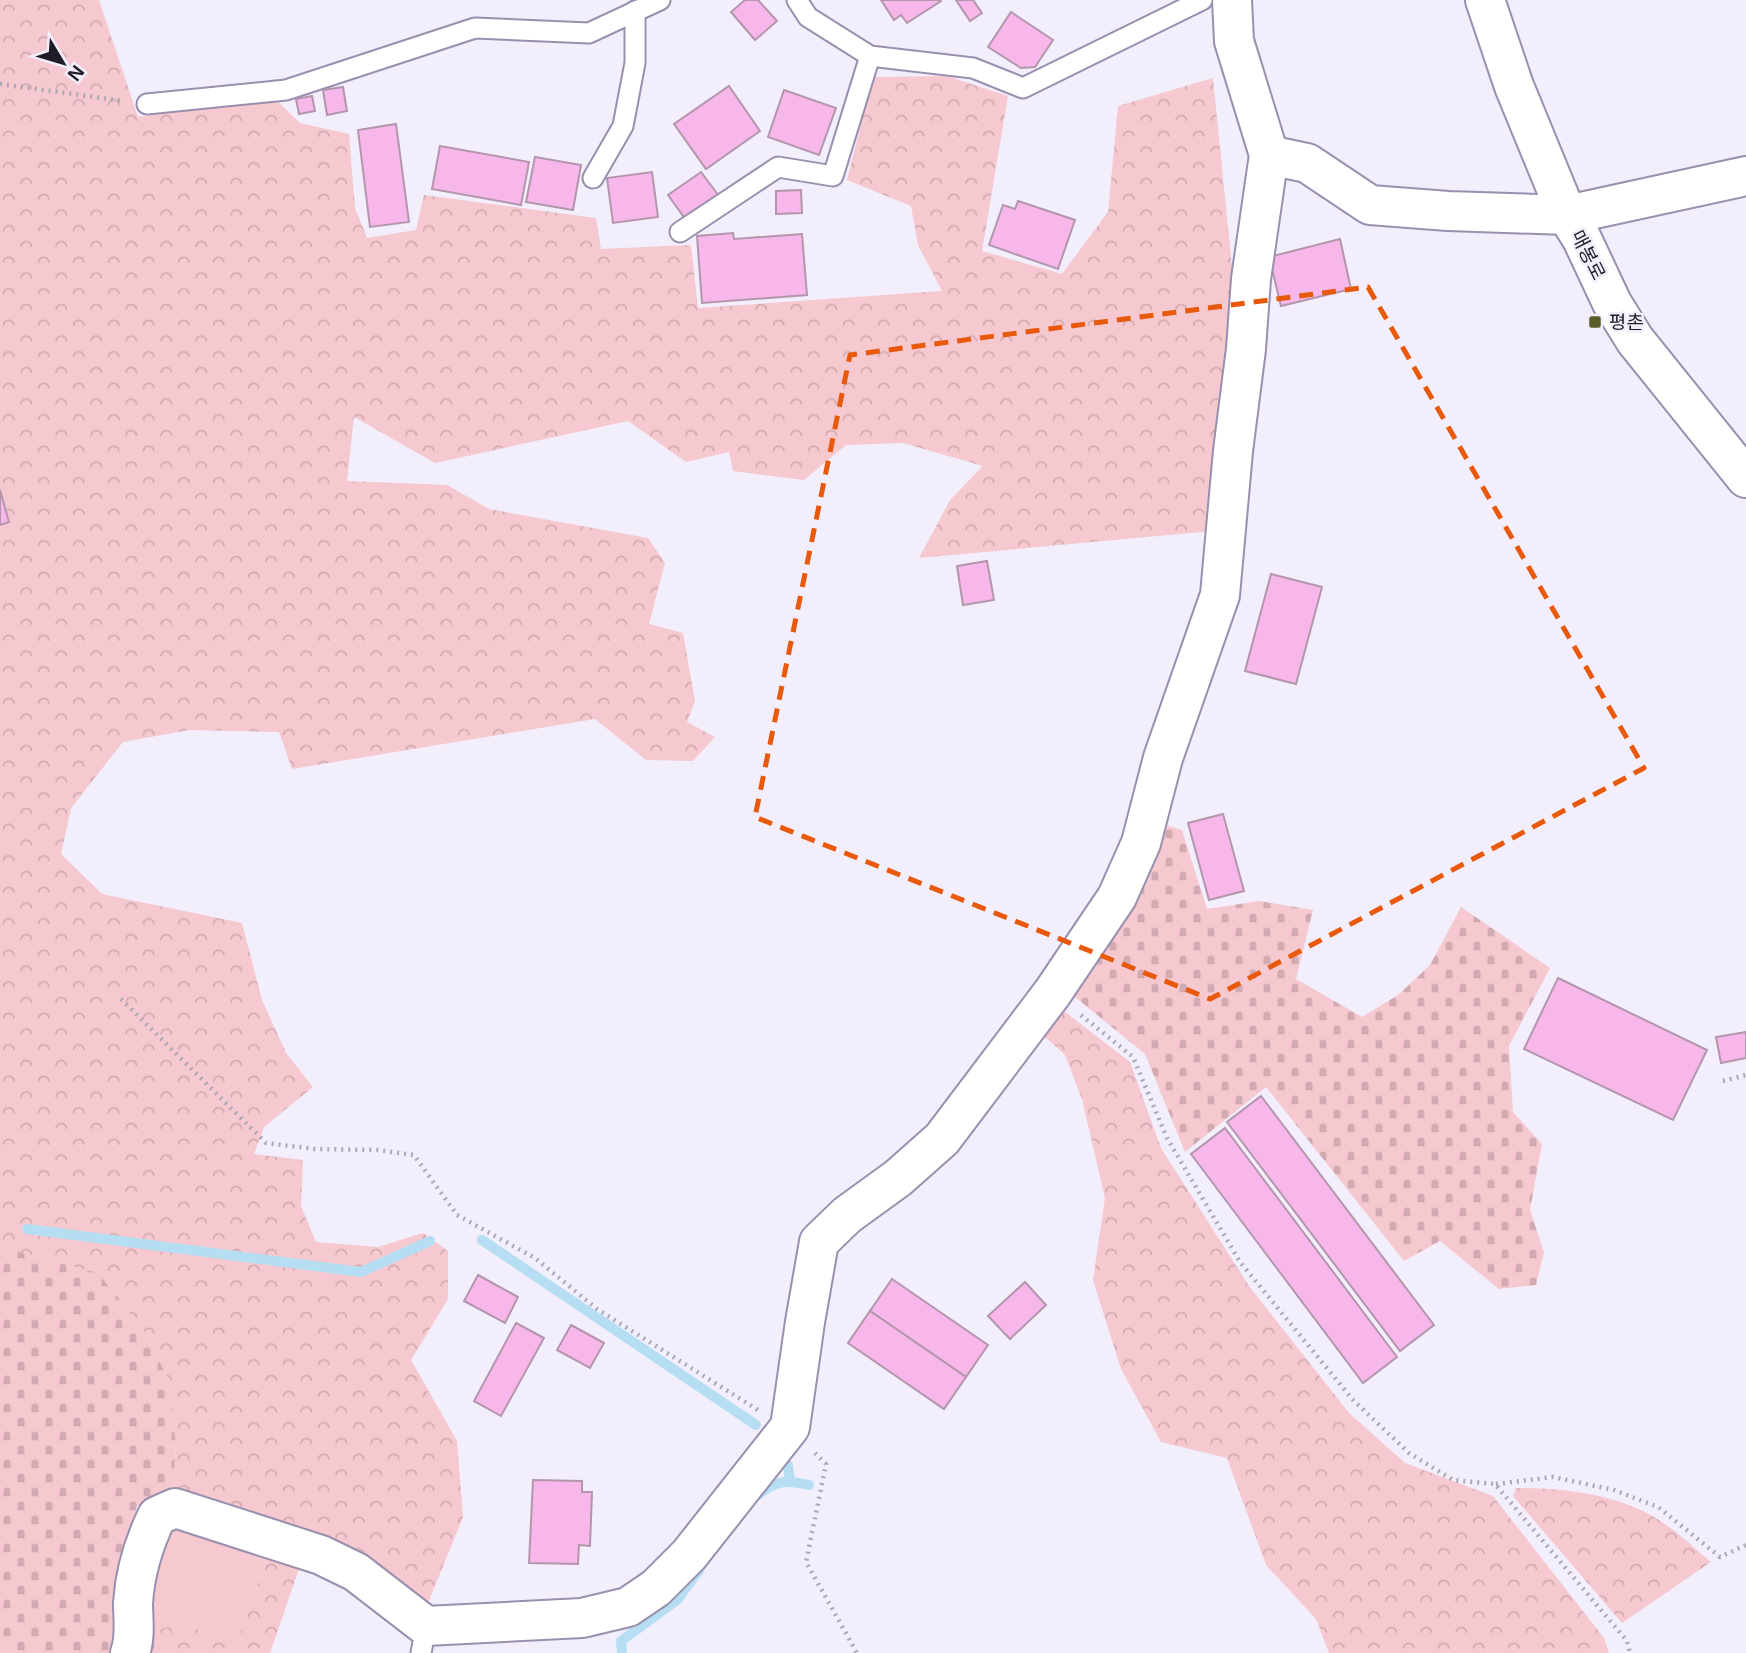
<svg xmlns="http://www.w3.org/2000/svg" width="1746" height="1653" viewBox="0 0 1746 1653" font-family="Helvetica,'Noto Sans KR',sans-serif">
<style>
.green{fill:#f6c8cf}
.forest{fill:url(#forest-crowns)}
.cemetery{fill:url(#cemetery-stones)}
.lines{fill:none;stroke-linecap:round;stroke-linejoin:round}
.stream{stroke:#b6def2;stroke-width:10}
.building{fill:#f8b7ea;stroke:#b396ac;stroke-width:2}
.lane-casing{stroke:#998fae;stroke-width:23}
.street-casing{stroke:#998fae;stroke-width:42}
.secondary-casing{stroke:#998fae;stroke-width:42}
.path{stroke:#aba7b4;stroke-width:4.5;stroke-dasharray:2 5;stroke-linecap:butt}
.lane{stroke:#fff;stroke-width:19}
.street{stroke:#fff;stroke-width:38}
.secondary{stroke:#fff;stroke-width:38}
.marked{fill:none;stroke:#e8590c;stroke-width:5;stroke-dasharray:14 9;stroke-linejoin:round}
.poi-dot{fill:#5a5d2a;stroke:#f2eefc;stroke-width:2.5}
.labels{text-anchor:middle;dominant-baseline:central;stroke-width:5;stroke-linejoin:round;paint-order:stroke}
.street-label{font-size:19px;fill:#1f1b27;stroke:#f2eefc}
.poi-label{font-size:19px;fill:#1f1b27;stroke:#f2eefc;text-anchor:start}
</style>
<defs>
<pattern id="forest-crowns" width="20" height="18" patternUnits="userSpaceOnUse" patternTransform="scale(1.75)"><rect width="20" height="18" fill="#f6c8cf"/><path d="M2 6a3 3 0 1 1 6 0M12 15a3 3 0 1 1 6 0" fill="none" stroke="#d2abb2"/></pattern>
<pattern id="cemetery-stones" width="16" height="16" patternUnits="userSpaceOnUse" patternTransform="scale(1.75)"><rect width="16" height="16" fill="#f6c8cf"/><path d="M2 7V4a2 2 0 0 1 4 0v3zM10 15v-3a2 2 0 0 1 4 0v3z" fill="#d2abb2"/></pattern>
</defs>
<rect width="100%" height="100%" fill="#f2eefc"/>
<!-- green -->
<path class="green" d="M163,1525L271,1549L234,1651L188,1624L143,1631Z"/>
<!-- forest -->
<g class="forest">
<path d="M0,0H99L138,117L275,99L300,123L349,134L355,208L367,238L416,230L424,195L596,218L601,249L691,245L698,308L942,291L918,245L911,206L847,180L873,77L947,76L1008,96L982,251L1062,274L1108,212L1118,106L1213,78L1235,297L1212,531L919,558L950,500L983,466L903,443L846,445L804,480L733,471L729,452L686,462L628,421L435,463L354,417L347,481L447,485L489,509L648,538L665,563L649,624L683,633L695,701L687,722L715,737L693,761L646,760L595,719L292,769L279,732L189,730L123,742L71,808L61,854L102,894L242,923L262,1000L286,1053L313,1087L264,1127L254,1154L303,1160L301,1206L316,1242L378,1247L423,1233L448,1251V1299L411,1360L457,1441L463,1517L426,1608L357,1558L173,1489L176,1445L0,1247Z"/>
<path d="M1056,1005L1130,1062L1161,1148L1249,1286L1349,1413L1405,1463L1493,1496L1604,1638L1609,1653H1329L1316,1619L1266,1565L1227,1458L1161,1442L1121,1369L1093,1280L1105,1198L1082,1099L1065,1055L1035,1028Z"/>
<path d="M1516,1488C1564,1488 1618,1494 1659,1520C1678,1532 1694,1548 1711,1562L1622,1623L1513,1496Z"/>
<path d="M271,1549L301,1563L270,1653H137L143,1631L188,1624L234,1650Z"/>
</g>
<!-- cemetery -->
<g class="cemetery">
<path d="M1162,824L1182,830L1207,909L1259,901L1313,910L1296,979L1362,1017L1398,995L1430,965L1461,907L1550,968L1509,1046L1513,1112L1542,1144L1530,1210L1544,1252L1536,1285L1499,1289L1440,1241L1404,1261L1266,1087L1185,1152L1145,1054L1069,992Z"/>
<path d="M0,1247L98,1273L145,1332L167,1377L176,1445L173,1489L137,1506L120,1590L121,1653H0Z"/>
</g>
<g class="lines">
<!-- stream -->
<g class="stream">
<path d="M27,1229L361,1272L430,1241"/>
<path d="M482,1240L756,1425"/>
<path d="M788,1465L790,1481"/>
<path d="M758,1495C776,1480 786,1480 809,1485"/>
<path d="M622,1653L621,1641L677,1600L699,1570"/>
</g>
</g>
<!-- building -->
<g class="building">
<path d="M745,0H758L777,21L755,40L731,12Z"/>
<path d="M881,0H940L941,1L907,23L901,15L894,20Z"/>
<path d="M956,0H973L982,13L970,21Z"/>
<path d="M1011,12L1053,40L1035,67L1021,68L988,47Z"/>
<path d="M729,86L760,131L706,169L674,124Z"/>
<path d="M343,87L347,111L327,115L323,90Z"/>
<path d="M784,90L836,108L819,155L768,137Z"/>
<path d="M312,96L315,111L299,114L296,99Z"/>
<path d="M396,124L409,222L370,227L358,130Z"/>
<path d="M440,146L529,162L521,205L432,189Z"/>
<path d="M535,157L581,165L573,210L526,202Z"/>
<path d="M652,172L658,217L613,223L607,178Z"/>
<path d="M701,172L719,196L686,220L668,195Z"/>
<path d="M801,190L802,213L776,214V191Z"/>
<path d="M1018,201L1075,220L1058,269L989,245L1003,205L1015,209Z"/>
<path d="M733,233L734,239L802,234L807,295L702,303L697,236Z"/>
<path d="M1340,239L1351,289L1281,306L1269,257Z"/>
<path d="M0,490L9,522L0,525Z"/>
<path d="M987,561L994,600L963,605L957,566Z"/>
<path d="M1271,574L1322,587L1296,684L1245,671Z"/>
<path d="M1223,814L1244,891L1209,900L1188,823Z"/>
<path d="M1558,978L1707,1050L1673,1120L1524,1049Z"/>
<path d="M1746,1032V1058L1721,1063L1716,1037Z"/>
<path d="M1261,1096L1434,1325L1400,1351L1227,1122Z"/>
<path d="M1225,1128L1397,1357L1363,1383L1191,1154Z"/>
<path d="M478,1275L518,1297L505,1323L464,1301Z"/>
<path d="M892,1279L988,1345L966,1377L870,1311Z"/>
<path d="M1025,1282L1046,1305L1010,1339L988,1316Z"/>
<path d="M870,1311L966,1377L944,1409L848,1343Z"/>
<path d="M516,1323L544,1338L501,1416L474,1401Z"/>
<path d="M571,1325L604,1343L590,1368L557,1350Z"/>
<path d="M533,1480L582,1481V1492H592L590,1546L579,1545L578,1564L529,1563Z"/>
</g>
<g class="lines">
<!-- lane casing -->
<g class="lane-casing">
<g id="lane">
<path d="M797,0L808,17L870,56L973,68L1023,88L1202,0"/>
<path d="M147,104L286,90L475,28L589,33L660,0"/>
<path d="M593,178L623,126L635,63V11"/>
<path d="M680,232L778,167L833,176L870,56"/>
<path d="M421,1653L426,1626"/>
</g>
</g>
<!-- street casing -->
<g class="street-casing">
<g id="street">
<path d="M1269,155L1307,163L1370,205L1448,211L1567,215L1746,176"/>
<path d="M130,1653C136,1637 133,1619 133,1603C135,1572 144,1543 157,1516L175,1508L321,1555L356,1572L426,1626L582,1618L628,1607L656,1588L689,1555L790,1427L805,1322L819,1242L847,1215L898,1178L942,1139L1053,992L1117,897L1141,843L1163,758L1220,595L1233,451L1246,349L1251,279L1269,155L1234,41L1232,0"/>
</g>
</g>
<!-- secondary casing -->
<g class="secondary-casing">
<path id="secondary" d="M1485,0L1514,86L1567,215L1582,239L1612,303L1635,340L1746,478"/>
</g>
<!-- path -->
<g class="path">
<path d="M0,84L124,101"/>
<path d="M121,999L266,1143L315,1149L378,1150L414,1155L457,1215L535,1258L597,1309L758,1410"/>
<path d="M1081,1015L1133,1057L1167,1138L1240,1262L1353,1400L1409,1453L1453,1480L1495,1484L1627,1641L1630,1653"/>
<path d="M1723,1081L1746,1075"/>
<path d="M815,1453L826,1464L806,1562L857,1653"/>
<path d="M1496,1484L1553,1477L1614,1490L1658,1507L1720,1557L1746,1545"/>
</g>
<!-- lane -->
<use href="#lane" class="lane"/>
<!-- street -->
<use href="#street" class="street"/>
<!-- secondary -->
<use href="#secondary" class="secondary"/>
</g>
<!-- marked area -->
<path class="marked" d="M1368,287L1644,768L1210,999L755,817L850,355Z"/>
<!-- markers -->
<rect class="poi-dot" x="1588" y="315" width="14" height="14" rx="3.5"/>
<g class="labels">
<!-- street labels -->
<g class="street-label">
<text transform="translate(1588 255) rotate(63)">매봉로</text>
</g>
<!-- poi labels -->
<g class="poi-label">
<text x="1609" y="322">평촌</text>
</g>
</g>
<!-- north arrow -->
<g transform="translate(63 63) rotate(128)" stroke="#f2eefc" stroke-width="5" paint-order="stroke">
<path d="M0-5L12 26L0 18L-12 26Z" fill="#1f1b27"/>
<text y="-10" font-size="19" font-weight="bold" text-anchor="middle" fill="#1f1b27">N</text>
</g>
</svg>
